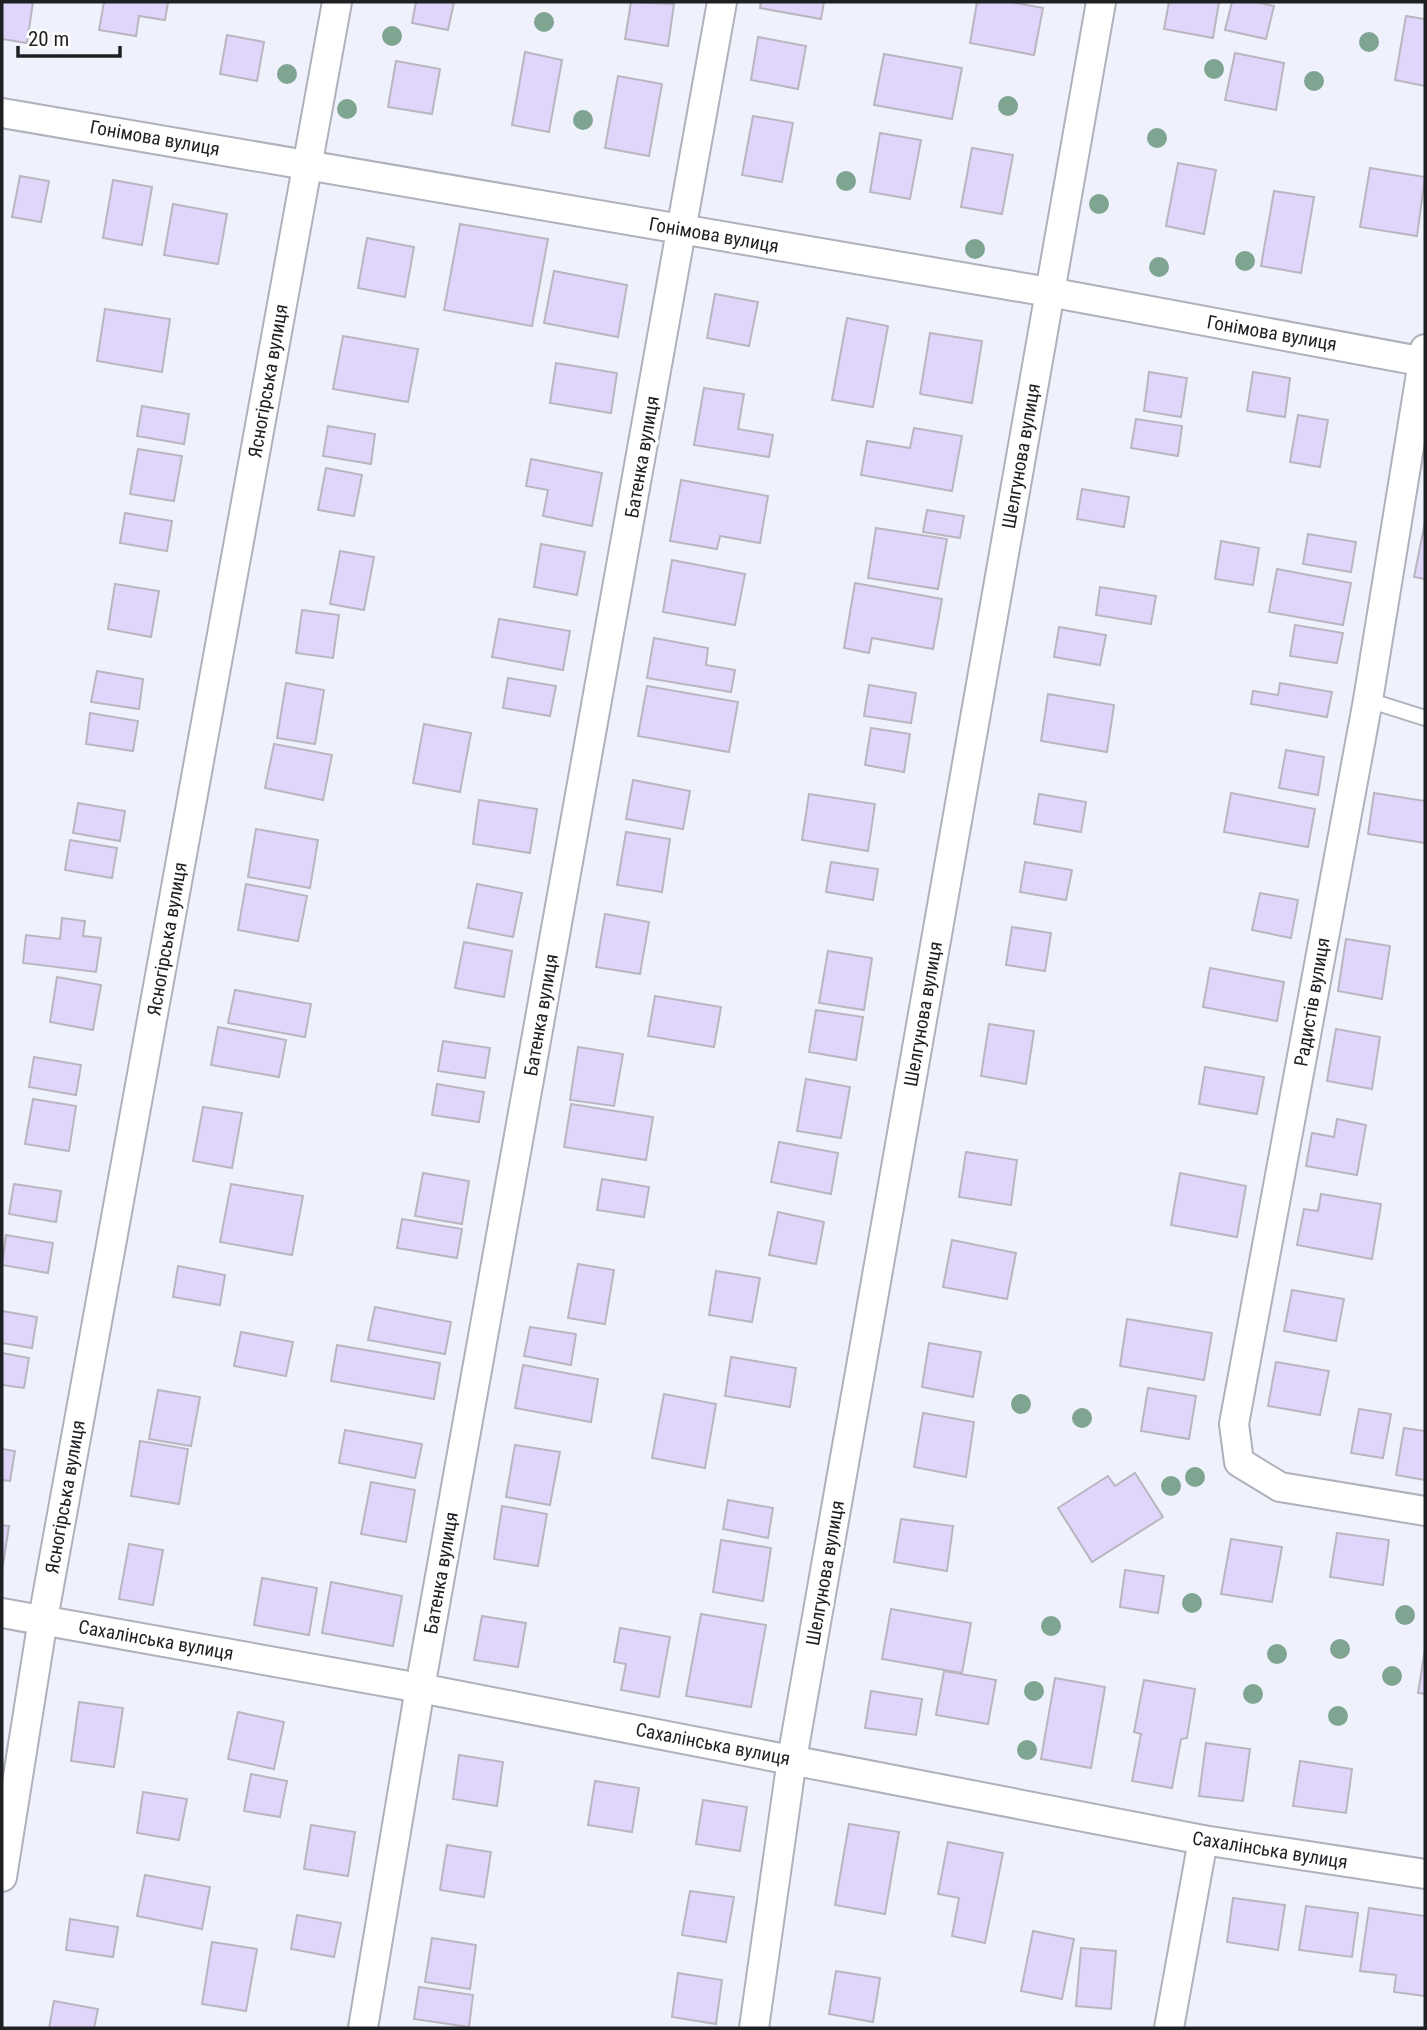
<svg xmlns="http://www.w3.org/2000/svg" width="1427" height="2030" viewBox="0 0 1427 2030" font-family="'Roboto Condensed',sans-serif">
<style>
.building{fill:#e0d6fc;stroke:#b9b6c0;stroke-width:2}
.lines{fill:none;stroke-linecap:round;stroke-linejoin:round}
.lane-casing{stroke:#afb1bb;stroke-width:18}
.street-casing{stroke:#afb1bb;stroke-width:32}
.lane{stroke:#fff;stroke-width:14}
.street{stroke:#fff;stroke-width:28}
.tree{fill:#7fa492}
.labels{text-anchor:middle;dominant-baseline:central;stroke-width:7;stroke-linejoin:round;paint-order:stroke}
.street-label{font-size:19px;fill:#1f2024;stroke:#fff}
</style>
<rect width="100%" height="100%" fill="#eff2fc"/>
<!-- building -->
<g class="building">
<path d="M2,2H33L27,43L2,39Z"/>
<path d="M104,2H168L165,20L139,16L136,36L99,30Z"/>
<path d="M416,2H454L448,30L412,23Z"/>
<path d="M631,2L674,4L668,46L625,39Z"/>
<path d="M761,2H824L821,19L760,8Z"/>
<path d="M977,2H1011L1043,8L1034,55L970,43Z"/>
<path d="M1169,2H1219L1213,38L1164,29Z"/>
<path d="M1232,2H1255L1274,6L1266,39L1225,30Z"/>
<path d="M1406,16L1425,19V86L1395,80Z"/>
<path d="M227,35L264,42L257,81L220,74Z"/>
<path d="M758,37L806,46L798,89L751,80Z"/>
<path d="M525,52L562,60L549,132L512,125Z"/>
<path d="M1235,53L1284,63L1276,110L1225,100Z"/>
<path d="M884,54L962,68L952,119L874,105Z"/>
<path d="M396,61L440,69L432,114L388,107Z"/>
<path d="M618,76L662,84L649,156L605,148Z"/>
<path d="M753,116L793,123L782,182L742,175Z"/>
<path d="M880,133L921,140L910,199L870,192Z"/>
<path d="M972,148L1013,155L1002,214L961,207Z"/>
<path d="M1178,163L1216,170L1204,234L1166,226Z"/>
<path d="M1370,168L1425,177L1417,236L1360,227Z"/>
<path d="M20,176L49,181L41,222L12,217Z"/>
<path d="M113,180L152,187L142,245L103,238Z"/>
<path d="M1274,191L1314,197L1301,273L1261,266Z"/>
<path d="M173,204L227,214L218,264L164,255Z"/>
<path d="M460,224L548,239L532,326L444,310Z"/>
<path d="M367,238L414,247L405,297L358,288Z"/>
<path d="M554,271L627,285L618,337L544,323Z"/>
<path d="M715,294L758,302L749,346L707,338Z"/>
<path d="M105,309L170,319L162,372L97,361Z"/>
<path d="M847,318L888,326L873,407L832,400Z"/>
<path d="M930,333L982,341L972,403L920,394Z"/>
<path d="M343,336L418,349L408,402L333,389Z"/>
<path d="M556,363L617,373L611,413L550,403Z"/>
<path d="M1149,372L1187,378L1181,417L1144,411Z"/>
<path d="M1253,372L1290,378L1285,417L1247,411Z"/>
<path d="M704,388L744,394L738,429L773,435L769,457L694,445Z"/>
<path d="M142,406L189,414L184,444L137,436Z"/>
<path d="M1298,415L1328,420L1320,467L1290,462Z"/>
<path d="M1136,419L1182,426L1178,456L1131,448Z"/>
<path d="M328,426L375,434L371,464L323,456Z"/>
<path d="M914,428L962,436L952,491L861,475L867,441L910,448Z"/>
<path d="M138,449L182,456L174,501L130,494Z"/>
<path d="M531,459L602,473L592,526L543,516L548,490L526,486Z"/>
<path d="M326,468L362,475L354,516L318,510Z"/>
<path d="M681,480L768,496L760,543L720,536L717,549L670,541Z"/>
<path d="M1082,489L1129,497L1124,527L1077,519Z"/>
<path d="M927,510L964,516L960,538L923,532Z"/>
<path d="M125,513L172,521L167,551L120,543Z"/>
<path d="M1425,522V579L1414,577Z"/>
<path d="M876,528L947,539L938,589L868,578Z"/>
<path d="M1308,534L1356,542L1351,572L1303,564Z"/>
<path d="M1221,541L1259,548L1253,585L1215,579Z"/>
<path d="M541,544L585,552L577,595L534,587Z"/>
<path d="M340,551L374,557L364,610L330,604Z"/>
<path d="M672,560L745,574L735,625L663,612Z"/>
<path d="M1277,569L1351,583L1343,625L1269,612Z"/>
<path d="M855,583L942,599L933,649L872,638L869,653L844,648Z"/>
<path d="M115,584L159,591L151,637L108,629Z"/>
<path d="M1100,587L1156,596L1151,624L1096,615Z"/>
<path d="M302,610L339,615L333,658L296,653Z"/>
<path d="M499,619L570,631L563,670L492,657Z"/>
<path d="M1295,625L1343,633L1337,663L1290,656Z"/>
<path d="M1059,627L1106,635L1100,665L1054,657Z"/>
<path d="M654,638L708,648L706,665L735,670L731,692L647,678Z"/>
<path d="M97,671L143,679L139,709L91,702Z"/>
<path d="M508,678L556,686L550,716L503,708Z"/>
<path d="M286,683L324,690L315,744L277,738Z"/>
<path d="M1280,683L1332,692L1327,717L1251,704L1253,691L1278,695Z"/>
<path d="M869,685L916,693L911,723L864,716Z"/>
<path d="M647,686L738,702L729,752L638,736Z"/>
<path d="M1048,694L1114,705L1107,752L1041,741Z"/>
<path d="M90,713L138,721L133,751L86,744Z"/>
<path d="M424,724L471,733L460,792L413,783Z"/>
<path d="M871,728L910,734L904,772L865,765Z"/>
<path d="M274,744L332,755L323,800L265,788Z"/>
<path d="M1286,750L1324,757L1318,795L1279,788Z"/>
<path d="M633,780L690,791L683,829L626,819Z"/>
<path d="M1231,793L1315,809L1308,847L1224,832Z"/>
<path d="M1374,793L1425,801V843L1368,834Z"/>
<path d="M809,794L875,804L868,851L802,840Z"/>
<path d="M1039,794L1086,802L1081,832L1034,824Z"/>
<path d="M479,800L537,809L530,853L473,844Z"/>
<path d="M78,803L125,811L120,841L73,833Z"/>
<path d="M256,829L318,840L310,888L248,877Z"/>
<path d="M626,832L670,839L662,892L617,885Z"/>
<path d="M70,840L117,848L112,878L65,870Z"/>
<path d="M831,862L878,869L873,900L826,892Z"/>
<path d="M1025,862L1072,870L1066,900L1020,892Z"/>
<path d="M246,884L307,896L298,941L238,930Z"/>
<path d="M477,884L522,893L513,937L468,928Z"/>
<path d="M1260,893L1298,900L1291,938L1252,930Z"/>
<path d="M605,914L649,922L640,974L596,967Z"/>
<path d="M62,918L85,921L83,936L101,938L96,972L23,963L26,935L60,939Z"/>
<path d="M1012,927L1051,933L1045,971L1006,965Z"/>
<path d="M1346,939L1390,946L1382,999L1338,991Z"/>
<path d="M464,942L512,951L504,997L455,988Z"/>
<path d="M828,951L872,958L864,1010L819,1003Z"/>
<path d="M1210,968L1284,982L1277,1021L1203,1007Z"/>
<path d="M57,977L101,985L93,1030L50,1022Z"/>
<path d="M235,990L311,1004L305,1037L228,1023Z"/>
<path d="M655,996L721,1007L714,1047L648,1036Z"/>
<path d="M816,1010L863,1017L856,1060L809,1052Z"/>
<path d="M989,1024L1034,1031L1026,1084L981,1076Z"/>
<path d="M218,1027L286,1040L279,1077L211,1065Z"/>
<path d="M1336,1029L1380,1037L1372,1089L1327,1081Z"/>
<path d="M443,1041L490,1048L485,1078L438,1071Z"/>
<path d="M578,1047L623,1054L614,1106L570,1100Z"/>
<path d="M34,1057L81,1065L76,1095L29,1087Z"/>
<path d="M1205,1067L1264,1077L1257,1114L1199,1104Z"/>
<path d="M806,1079L850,1087L841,1138L797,1131Z"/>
<path d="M437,1084L484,1092L479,1122L432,1115Z"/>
<path d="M33,1099L76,1106L69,1151L25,1144Z"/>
<path d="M571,1104L653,1117L646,1160L564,1147Z"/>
<path d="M203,1107L242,1113L232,1168L193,1161Z"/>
<path d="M1337,1119L1366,1125L1357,1175L1306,1166L1312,1133L1334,1137Z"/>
<path d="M779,1142L838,1153L831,1194L771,1182Z"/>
<path d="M966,1152L1017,1160L1011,1205L959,1197Z"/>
<path d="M423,1173L469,1181L462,1224L415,1216Z"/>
<path d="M1180,1173L1246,1186L1237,1237L1171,1225Z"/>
<path d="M602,1179L649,1187L644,1217L597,1210Z"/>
<path d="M14,1184L61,1191L56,1222L9,1214Z"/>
<path d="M231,1184L303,1196L292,1255L220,1242Z"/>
<path d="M1321,1194L1381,1204L1372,1259L1297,1245L1304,1209L1318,1211Z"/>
<path d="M778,1212L824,1222L816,1264L769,1255Z"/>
<path d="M402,1219L462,1229L457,1258L397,1248Z"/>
<path d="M6,1235L53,1243L48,1273L2,1265Z"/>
<path d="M952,1240L1016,1253L1007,1299L943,1287Z"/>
<path d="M578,1264L614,1270L605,1324L568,1318Z"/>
<path d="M178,1266L225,1275L220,1305L173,1297Z"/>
<path d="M716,1271L760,1278L752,1322L709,1315Z"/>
<path d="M1292,1290L1344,1299L1336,1341L1284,1331Z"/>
<path d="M375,1307L451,1322L445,1354L368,1340Z"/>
<path d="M2,1311L37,1317L32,1348L2,1343Z"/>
<path d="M1127,1319L1212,1333L1204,1380L1120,1366Z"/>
<path d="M530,1327L576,1334L571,1365L524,1356Z"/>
<path d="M241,1332L293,1342L286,1376L234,1366Z"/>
<path d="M929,1343L981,1352L973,1397L922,1387Z"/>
<path d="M337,1345L440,1363L434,1399L331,1381Z"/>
<path d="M2,1353L29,1358L24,1388L2,1385Z"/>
<path d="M731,1357L796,1368L790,1407L725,1396Z"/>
<path d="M1276,1362L1329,1371L1320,1415L1268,1406Z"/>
<path d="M523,1365L598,1379L591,1422L515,1408Z"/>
<path d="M1148,1388L1196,1396L1189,1439L1141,1431Z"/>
<path d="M158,1390L200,1397L191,1446L149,1439Z"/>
<path d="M664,1394L716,1404L705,1468L652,1458Z"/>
<path d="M1359,1409L1391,1414L1383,1458L1351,1453Z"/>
<path d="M923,1413L974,1422L966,1477L914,1467Z"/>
<path d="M1404,1428L1425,1431V1480L1396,1475Z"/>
<path d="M345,1430L422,1444L415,1478L339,1463Z"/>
<path d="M140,1441L188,1449L179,1504L131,1496Z"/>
<path d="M515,1445L560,1452L550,1505L506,1497Z"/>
<path d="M2,1449L15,1451L10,1481L2,1480Z"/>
<path d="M1135,1473L1163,1517L1092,1562L1058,1508L1108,1476L1115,1486Z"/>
<path d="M371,1482L415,1490L406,1542L361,1534Z"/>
<path d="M728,1500L773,1508L768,1538L723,1529Z"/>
<path d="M502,1506L547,1514L538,1566L494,1559Z"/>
<path d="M901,1519L953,1526L947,1571L894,1562Z"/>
<path d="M2,1525L9,1526L2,1571Z"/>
<path d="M1337,1533L1389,1540L1383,1585L1330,1577Z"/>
<path d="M1231,1539L1282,1547L1272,1602L1221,1594Z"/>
<path d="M721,1540L771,1548L763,1601L713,1592Z"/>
<path d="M129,1544L163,1550L153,1605L119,1599Z"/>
<path d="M1125,1570L1164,1576L1158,1613L1120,1607Z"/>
<path d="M262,1578L317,1588L309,1635L254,1625Z"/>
<path d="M331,1582L402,1596L393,1646L322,1633Z"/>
<path d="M891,1609L971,1623L962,1673L882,1659Z"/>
<path d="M701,1614L766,1625L751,1707L686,1696Z"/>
<path d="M482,1616L526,1623L518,1667L474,1660Z"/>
<path d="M620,1628L670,1637L659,1697L621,1690L626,1664L614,1662Z"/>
<path d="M1425,1649V1694L1418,1693Z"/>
<path d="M944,1671L996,1680L988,1724L936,1715Z"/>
<path d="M1055,1678L1105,1687L1091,1768L1041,1759Z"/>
<path d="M1144,1680L1195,1689L1187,1738L1181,1739L1172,1788L1132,1781L1141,1734L1134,1732Z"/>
<path d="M871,1691L922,1699L916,1735L865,1728Z"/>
<path d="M79,1702L123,1708L114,1767L71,1761Z"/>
<path d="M238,1712L284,1722L274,1769L228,1759Z"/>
<path d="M1206,1743L1250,1749L1243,1801L1199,1796Z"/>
<path d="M459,1755L503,1762L497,1806L453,1799Z"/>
<path d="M1300,1761L1352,1769L1346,1813L1293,1806Z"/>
<path d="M251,1774L287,1781L280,1817L244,1811Z"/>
<path d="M595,1781L639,1788L632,1832L588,1825Z"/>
<path d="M143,1792L187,1799L179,1840L137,1833Z"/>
<path d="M703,1800L747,1807L740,1851L696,1844Z"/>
<path d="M849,1824L899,1832L885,1914L835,1905Z"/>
<path d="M311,1825L355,1832L348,1876L304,1869Z"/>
<path d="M948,1842L1003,1853L985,1943L952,1936L959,1898L938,1894Z"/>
<path d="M447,1845L491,1852L484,1897L440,1890Z"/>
<path d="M145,1875L210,1887L202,1929L137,1916Z"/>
<path d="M690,1891L734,1897L726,1942L682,1935Z"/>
<path d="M1233,1898L1285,1905L1278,1950L1227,1942Z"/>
<path d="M1306,1906L1358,1913L1352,1957L1299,1950Z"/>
<path d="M1369,1908L1425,1916V1996L1394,1992L1396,1975L1360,1971Z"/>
<path d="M297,1915L341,1923L334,1957L291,1949Z"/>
<path d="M70,1919L118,1927L113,1957L66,1950Z"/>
<path d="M1033,1931L1074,1939L1062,1999L1021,1991Z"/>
<path d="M432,1938L476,1945L470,1989L425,1982Z"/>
<path d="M212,1942L257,1949L246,2011L202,2004Z"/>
<path d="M1081,1948L1116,1951L1111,2009L1076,2006Z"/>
<path d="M836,1971L880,1978L873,2022L829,2014Z"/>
<path d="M678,1973L722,1980L716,2024L672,2017Z"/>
<path d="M419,1987L473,1995L469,2027L414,2019Z"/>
<path d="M54,2001L98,2009L94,2028H49Z"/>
</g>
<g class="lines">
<!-- lane casing -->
<g class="lane-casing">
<path id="lane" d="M1368,700L1425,718"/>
</g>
<!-- street casing -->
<g class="street-casing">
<g id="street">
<path d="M2,113L1049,292L1425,362"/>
<path d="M1425,349L1368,700L1234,1424L1239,1462L1280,1487L1425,1511"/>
<path d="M2,1613L420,1688L1203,1840L1425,1874"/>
<path d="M2,1877L43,1619L337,2"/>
<path d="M363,2028L420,1688L722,2"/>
<path d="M754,2028L792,1759L1101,2"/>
<path d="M1169,2028L1203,1840"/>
</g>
</g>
<!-- lane -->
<use href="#lane" class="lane"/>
<!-- street -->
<use href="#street" class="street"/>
</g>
<!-- trees -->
<g class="tree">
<circle cx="544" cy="22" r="10"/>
<circle cx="392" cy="36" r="10"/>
<circle cx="1369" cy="42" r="10"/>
<circle cx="1214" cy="69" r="10"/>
<circle cx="287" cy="74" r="10"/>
<circle cx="1314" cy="81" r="10"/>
<circle cx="1008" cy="106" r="10"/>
<circle cx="347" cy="109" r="10"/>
<circle cx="583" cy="120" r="10"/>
<circle cx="1157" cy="138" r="10"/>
<circle cx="846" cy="181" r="10"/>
<circle cx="1099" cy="204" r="10"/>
<circle cx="975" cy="249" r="10"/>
<circle cx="1245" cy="261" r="10"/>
<circle cx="1159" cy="267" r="10"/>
<circle cx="1021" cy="1404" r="10"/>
<circle cx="1082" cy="1418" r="10"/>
<circle cx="1195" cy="1477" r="10"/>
<circle cx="1171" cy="1486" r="10"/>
<circle cx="1192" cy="1603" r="10"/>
<circle cx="1405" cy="1615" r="10"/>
<circle cx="1051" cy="1626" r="10"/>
<circle cx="1340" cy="1649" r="10"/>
<circle cx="1277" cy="1654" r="10"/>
<circle cx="1392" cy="1676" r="10"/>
<circle cx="1034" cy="1691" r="10"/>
<circle cx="1253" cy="1694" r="10"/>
<circle cx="1338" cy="1716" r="10"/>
<circle cx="1027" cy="1750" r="10"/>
</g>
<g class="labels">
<!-- street labels -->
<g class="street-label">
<text transform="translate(155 138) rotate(10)">Гонімова вулиця</text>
<text transform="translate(714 235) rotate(10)">Гонімова вулиця</text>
<text transform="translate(1272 333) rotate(10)">Гонімова вулиця</text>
<text transform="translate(268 381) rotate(-80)">Ясногірська вулиця</text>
<text transform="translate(1021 456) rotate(-80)">Шелгунова вулиця</text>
<text transform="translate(642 457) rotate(-80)">Батенка вулиця</text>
<text transform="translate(167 939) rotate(-80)">Ясногірська вулиця</text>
<text transform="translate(1312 1002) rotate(-80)">Радистів вулиця</text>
<text transform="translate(923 1014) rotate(-80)">Шелгунова вулиця</text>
<text transform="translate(541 1015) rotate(-80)">Батенка вулиця</text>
<text transform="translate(65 1497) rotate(-80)">Ясногірська вулиця</text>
<text transform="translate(441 1573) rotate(-80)">Батенка вулиця</text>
<text transform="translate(825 1573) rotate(-80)">Шелгунова вулиця</text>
<text transform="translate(156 1640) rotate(10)">Сахалінська вулиця</text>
<text transform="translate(713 1744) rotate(11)">Сахалінська вулиця</text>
<text transform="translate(1270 1850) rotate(9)">Сахалінська вулиця</text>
</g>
</g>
<!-- border -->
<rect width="1427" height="2030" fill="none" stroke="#1f2024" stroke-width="7"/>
<!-- scale -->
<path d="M18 46v10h102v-10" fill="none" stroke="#1f2024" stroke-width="3.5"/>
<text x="28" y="46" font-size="21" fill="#1f2024" stroke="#ffffff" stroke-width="5" paint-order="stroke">20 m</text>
</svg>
